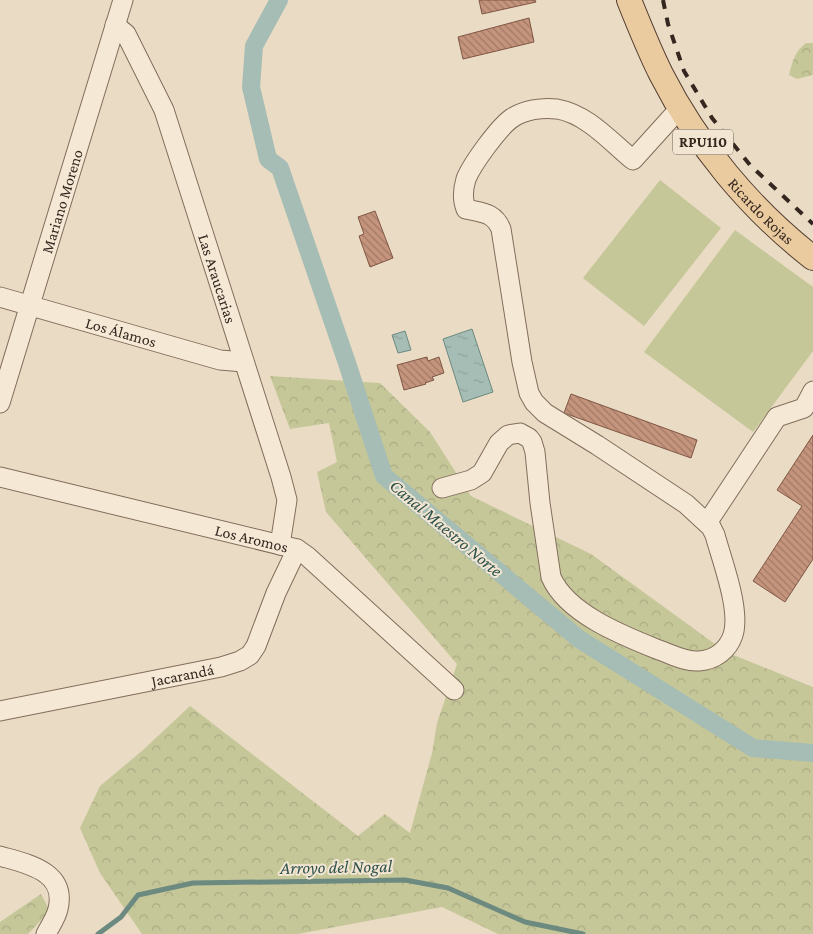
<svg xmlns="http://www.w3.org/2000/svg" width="813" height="934" viewBox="0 0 813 934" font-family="'Crimson Pro',serif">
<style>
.green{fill:#c6c799}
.forest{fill:url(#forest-crowns)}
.water{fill:url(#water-ripples);stroke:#6d8a80}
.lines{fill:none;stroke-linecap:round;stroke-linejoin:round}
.stream{stroke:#6d8a80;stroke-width:5}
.canal{stroke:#a5bdb4;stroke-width:18}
.building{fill:url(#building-back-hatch);stroke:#7f5644}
.minor-casing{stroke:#826d5c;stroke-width:21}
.major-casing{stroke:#513c30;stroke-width:26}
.minor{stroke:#f5e9d6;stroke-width:19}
.major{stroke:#eacb9f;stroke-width:24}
.rail{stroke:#34271f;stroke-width:4;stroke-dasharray:9 9;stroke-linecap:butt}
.labels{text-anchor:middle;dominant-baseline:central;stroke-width:4;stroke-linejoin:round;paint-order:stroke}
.shield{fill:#f2e6d2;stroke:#6d6055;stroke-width:1}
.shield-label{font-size:15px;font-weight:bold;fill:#34271f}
.street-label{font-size:16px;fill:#34271f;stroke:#f2e6d2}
.water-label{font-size:18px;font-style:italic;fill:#2f524d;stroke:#f2e6d2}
</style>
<defs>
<pattern id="forest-crowns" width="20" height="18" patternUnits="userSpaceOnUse" patternTransform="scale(1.25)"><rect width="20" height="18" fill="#c6c799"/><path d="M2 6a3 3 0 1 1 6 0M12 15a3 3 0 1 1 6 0" fill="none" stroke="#abab83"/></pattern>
<pattern id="water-ripples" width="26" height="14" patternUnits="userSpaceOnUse" patternTransform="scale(1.25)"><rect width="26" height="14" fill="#a5bdb4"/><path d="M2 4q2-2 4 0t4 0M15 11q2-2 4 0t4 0" fill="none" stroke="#8fa29a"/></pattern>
<pattern id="building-back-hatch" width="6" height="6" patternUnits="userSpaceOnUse" patternTransform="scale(1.25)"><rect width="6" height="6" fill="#c5947d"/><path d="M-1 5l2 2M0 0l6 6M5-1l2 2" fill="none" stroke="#a17966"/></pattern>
</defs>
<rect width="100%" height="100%" fill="#eadbc4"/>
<!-- green -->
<g class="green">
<path d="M660,180L721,228L644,326L583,278Z"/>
<path d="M735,230L813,287V351L753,432L644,352Z"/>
</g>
<!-- forest -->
<g class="forest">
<path d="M806,43H813V75L797,79L789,75C792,62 795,51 806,43Z"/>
<path d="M270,376L380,383L430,432L471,496L591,554L726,652L813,687V934H498L442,907L298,934H142L100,873L80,828L100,786L143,750L190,706L358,836L385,814L410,833L432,753L437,723L457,664L326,512L317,472L337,462L329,423L290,429Z"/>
<path d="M41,894L50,911L28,934H0V922Z"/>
</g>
<!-- water -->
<g class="water">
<path d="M472,329L493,392L463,402L443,339Z"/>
<path d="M405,331L411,350L398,353L392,335Z"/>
</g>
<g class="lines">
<!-- stream -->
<path class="stream" d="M98,934L121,917L138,895L193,883L405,880L448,888L525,922L583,934"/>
<!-- canal -->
<path class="canal" d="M279,0L254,46L251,87L268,159L280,168L347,363L384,476L579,639L753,748L813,753"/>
</g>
<!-- building -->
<g class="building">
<path d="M479,0H535L536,2L482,14Z"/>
<path d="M529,18L534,42L463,59L458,37Z"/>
<path d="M375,211L393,258L370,267L359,236L364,234L358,217Z"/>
<path d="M427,357L428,361L439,357L444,373L432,377L434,380L425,383L426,384L404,390L397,365Z"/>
<path d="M571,394L697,440L691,458L564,413Z"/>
<path d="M813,435V559L785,602L753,581L802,506L777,490Z"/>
</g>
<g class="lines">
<!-- minor casing -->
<g class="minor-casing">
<g id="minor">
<path id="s1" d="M115,25L126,34L164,110L281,477L287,500L280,545"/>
<path id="s2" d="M0,297L220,360L244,362"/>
<path id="s3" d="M0,403L123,0"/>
<path id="s4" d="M0,477L297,549L307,556L454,690"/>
<path d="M442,488L471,480L482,473L499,443L508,435L520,433L529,438L532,442L535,452L540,503L551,577C567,614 624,636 659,650C671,654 685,662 699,661C715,660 728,650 733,635C741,610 722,561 715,535L711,527L686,504L597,445L545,413L534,402L529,393L522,362L501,229C494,212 482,213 466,209C462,199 463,189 466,179C472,164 499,127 512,118C524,110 542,107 557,109C587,114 610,141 633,160L680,108"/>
<path d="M707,523L777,417L804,408L813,391"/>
<path id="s5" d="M0,711L221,667L240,661L250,655L256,646L276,593L297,549"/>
<path d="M0,856C27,864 67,871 58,909C56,918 50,926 46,934"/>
</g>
</g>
<!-- major casing -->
<g class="major-casing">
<g id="major">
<path id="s6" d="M629,0C639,25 649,50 661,74C697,145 750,209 813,258"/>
</g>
</g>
<!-- minor -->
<use href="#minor" class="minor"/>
<!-- major -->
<use href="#major" class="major"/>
<!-- rail -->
<path class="rail" d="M663,0L668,24L684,71L712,118L750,165L813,224"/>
</g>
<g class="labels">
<!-- shield labels -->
<rect class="shield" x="673" y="129.5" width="60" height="25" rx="4"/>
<g class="shield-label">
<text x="703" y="142">RPU110</text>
</g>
<!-- street labels -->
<g class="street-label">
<text stroke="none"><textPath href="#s3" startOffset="211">Mariano Moreno</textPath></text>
<text stroke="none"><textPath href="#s6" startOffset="251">Ricardo Rojas</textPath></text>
<text stroke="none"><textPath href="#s1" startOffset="276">Las Araucarias</textPath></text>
<text stroke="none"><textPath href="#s2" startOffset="126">Los Álamos</textPath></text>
<text stroke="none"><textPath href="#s4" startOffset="259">Los Aromos</textPath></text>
<text stroke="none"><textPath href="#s5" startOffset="186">Jacarandá</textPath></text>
</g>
<!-- water labels -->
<g class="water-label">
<text transform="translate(446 528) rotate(40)">Canal Maestro Norte</text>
<text transform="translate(336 867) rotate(-1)">Arroyo del Nogal</text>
</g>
</g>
</svg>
